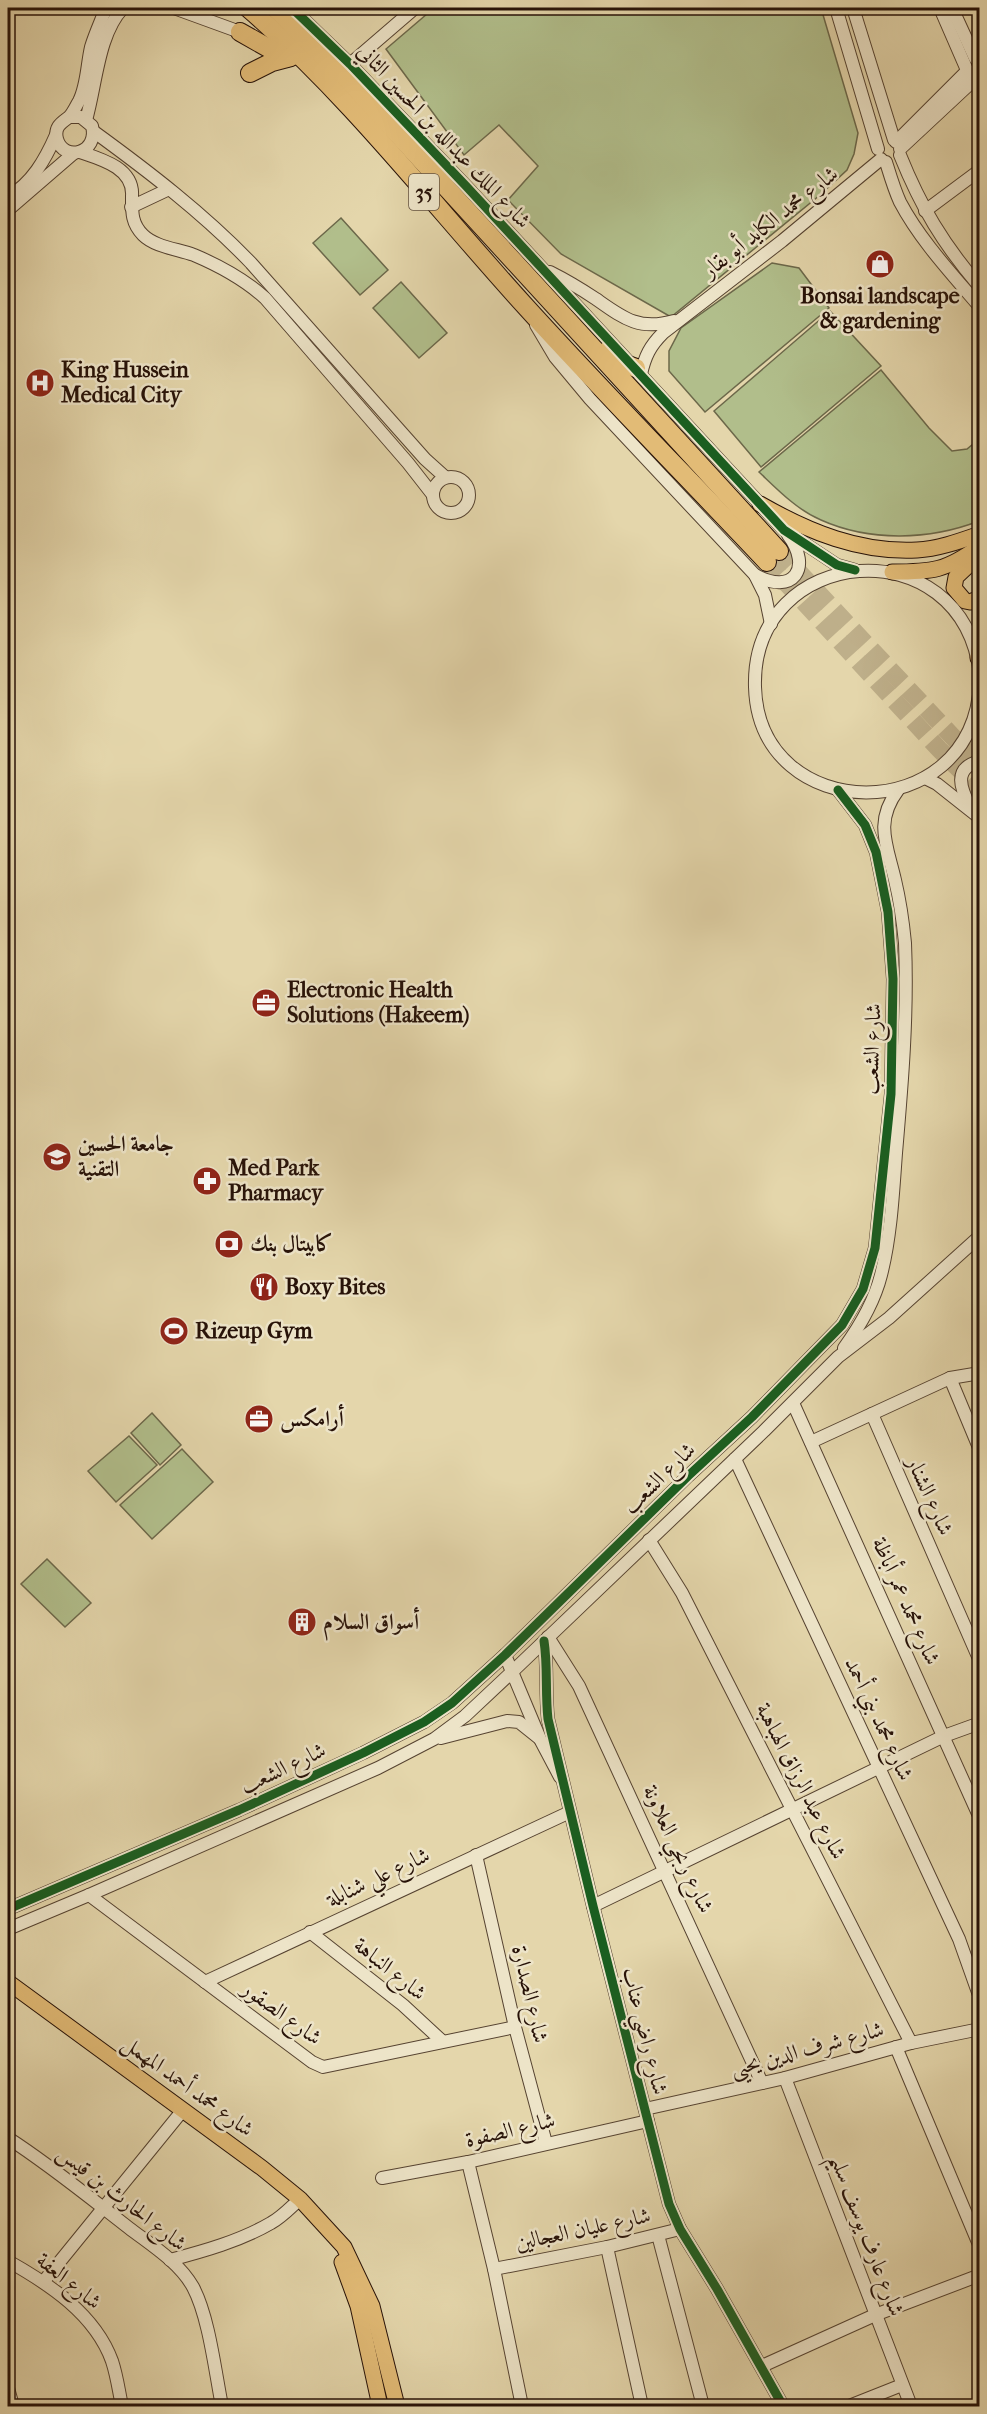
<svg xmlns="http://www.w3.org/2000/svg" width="987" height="2414" viewBox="0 0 987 2414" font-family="'IM FELL French Canon',Amiri,serif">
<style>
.green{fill:#b1be8b;stroke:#6c684a;stroke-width:1.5}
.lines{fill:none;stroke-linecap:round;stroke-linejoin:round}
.highway-tunnel{stroke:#beaf8a;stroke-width:18;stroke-dasharray:18 9;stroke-linecap:butt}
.minor-casing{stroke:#564331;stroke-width:14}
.major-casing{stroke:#271208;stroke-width:17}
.highway-casing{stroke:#271208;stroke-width:20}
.minor{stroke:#ede4c8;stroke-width:12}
.major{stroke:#e2bb76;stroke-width:15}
.highway{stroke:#e2bb76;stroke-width:18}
.cycleway-casing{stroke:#ede4c8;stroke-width:13}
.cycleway{stroke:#1b5e20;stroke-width:9}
.labels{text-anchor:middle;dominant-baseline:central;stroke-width:5;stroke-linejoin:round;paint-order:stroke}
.shield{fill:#ede4c8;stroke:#625142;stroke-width:1.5}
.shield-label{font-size:21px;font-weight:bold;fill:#271208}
.street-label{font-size:22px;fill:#271208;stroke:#ede4c8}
.poi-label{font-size:22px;font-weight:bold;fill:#271208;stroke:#ede4c8;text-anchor:start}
</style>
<rect width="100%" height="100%" fill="#e4d6ab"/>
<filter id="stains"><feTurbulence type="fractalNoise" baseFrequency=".00333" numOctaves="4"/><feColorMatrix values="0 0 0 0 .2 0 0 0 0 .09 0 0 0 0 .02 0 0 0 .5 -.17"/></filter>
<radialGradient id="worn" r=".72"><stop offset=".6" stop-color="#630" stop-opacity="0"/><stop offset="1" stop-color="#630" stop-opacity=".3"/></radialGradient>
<!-- green -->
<g class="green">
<path d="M434,8H821L858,133L854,154L847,170L820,195L671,317L561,254L508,200L538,166L499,125L464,155L386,49Z"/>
<path d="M341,218L388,270L360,295L313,243Z"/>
<path d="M772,263L799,268L829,308L705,412L669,371V351L681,328Z"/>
<path d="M401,282L447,333L419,358L373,308Z"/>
<path d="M830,311L881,366L761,467L714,411Z"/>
<path d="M881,370L929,428L952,451L967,449L979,439V521C930,540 870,542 821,520C797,510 777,489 759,472Z"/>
<path d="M152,1413L181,1445L160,1465L131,1433Z"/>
<path d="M129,1436L157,1465L116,1502L88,1471Z"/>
<path d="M182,1449L213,1482L152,1539L120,1505Z"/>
<path d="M47,1559L91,1603L65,1627L21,1584Z"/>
</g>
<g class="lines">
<!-- highway-tunnel -->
<g class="highway-tunnel">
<path d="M779,551L980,766"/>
<path d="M767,562L939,749L980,790"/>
</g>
<!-- minor casing -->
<g class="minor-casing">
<g id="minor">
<path d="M174,8L240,32"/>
<path d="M292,8L350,64L466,186L784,530L837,565L855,570"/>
<path d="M836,8L878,149"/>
<path d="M853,8L894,140"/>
<path d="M940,8L970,77"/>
<path d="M952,8L975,58"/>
<path d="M350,64L415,8"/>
<path d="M69,117H81L92,126C99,153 64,163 57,139C54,127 61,123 69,117C73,113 76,106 79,101C87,86 87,64 91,47C95,34 101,21 106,8"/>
<path d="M86,120C96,86 98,34 123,8"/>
<path d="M93,131C148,171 204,214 251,263L425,459L445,477"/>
<path d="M896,142L967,71"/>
<path d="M900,149L974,80"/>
<path d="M80,152C101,159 134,168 132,196C132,211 131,223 143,235C155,247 178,249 194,255C220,266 244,279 265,298L408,463L433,495"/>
<path d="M900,155C921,207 943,244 980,287"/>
<path d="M886,162C890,175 894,189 900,202C920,240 952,274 980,307"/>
<path d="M8,197C32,183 45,160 56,135"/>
<path d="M131,207L167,190"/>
<path d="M8,210L74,153"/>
<path d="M925,211L980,170"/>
<path d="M550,272C566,280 581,289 596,299C623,318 639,331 674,321"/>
<path d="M536,325L555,357L590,399L755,575L765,595L771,624"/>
<path d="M641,374C645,356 650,346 663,333L782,241L881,159"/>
<circle cx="451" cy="495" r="18"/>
<path d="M755,575C793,596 813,568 788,535"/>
<path d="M980,674C962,525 751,544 755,687C759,826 972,830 980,684"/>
<path d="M925,778L937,784L980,818"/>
<path d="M970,807C961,789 952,768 980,761"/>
<path d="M844,1348C860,1326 874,1303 881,1275C891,1236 893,1193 896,1153C902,1084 908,1013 905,943C903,922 900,901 895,880C887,845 874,822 898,790"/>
<path d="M950,1378L980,1450"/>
<path d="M793,1403L980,1818"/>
<path d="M872,1414L980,1661"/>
<path d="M811,1442L950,1378L980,1373"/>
<path d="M735,1459L959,1939L980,1998"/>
<path d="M649,1540L682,1593L911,2043"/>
<path d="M548,1637L579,1686L762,2083"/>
<path d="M544,1641C548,1666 545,1693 548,1719L593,1906L669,2204L680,2229L717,2289L783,2406"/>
<path d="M505,1655L541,1741L560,1777"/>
<path d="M441,1738L507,1721L519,1722L539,1738"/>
<path d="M476,1855L515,2027L546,2143"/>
<path d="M89,1895L312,2062L323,2067L515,2027"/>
<path d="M593,1906L944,1736L980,1723"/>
<path d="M8,1909L239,1810L363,1753L424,1722L452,1703L505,1655L688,1476L752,1417L842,1325L863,1289L875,1248L891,1094L893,979L888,912L876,852L865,825L838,790"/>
<path d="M8,1929L89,1895L378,1768L434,1739L465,1716L513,1671L764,1431L838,1357L889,1318L980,1236"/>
<path d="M310,1932L403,2005L442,2041"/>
<path d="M205,1982L570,1812"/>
<path d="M896,2047L980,2247"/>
<path d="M785,2078L911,2406"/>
<path d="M645,2109L785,2078L911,2043L980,2029"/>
<path d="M8,2138C50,2165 89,2197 129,2228C151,2245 179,2262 193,2287C209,2317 215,2371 222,2406"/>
<path d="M468,2162L494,2269L522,2406"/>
<path d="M382,2178L468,2162L648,2121"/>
<path d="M658,2235L703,2406"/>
<path d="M607,2247L642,2406"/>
<path d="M170,2260C204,2251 240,2241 271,2223C282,2217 291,2207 300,2199"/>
<path d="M8,2261C49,2284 95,2314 112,2361C117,2376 119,2392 122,2406"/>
<path d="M494,2269L607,2247L680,2229"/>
<path d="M44,2281L183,2110"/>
<path d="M762,2366L875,2315L980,2275"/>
<path d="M8,2388L13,2406"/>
<path d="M849,2406L902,2385"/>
</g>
</g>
<!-- major casing -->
<g class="major-casing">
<g id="major">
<path d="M760,504C809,532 860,553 917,550C938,549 960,541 980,534"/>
<path d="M973,561L956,577L954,588L965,601L970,602L980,598"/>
<path d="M892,572C932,572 946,571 980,546"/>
<path d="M978,658L980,641"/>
<path d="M8,1982L262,2168L300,2199L344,2247L372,2306L397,2406"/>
<path d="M342,2262L358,2306L380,2406"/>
</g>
</g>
<!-- highway casing -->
<g class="highway-casing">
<g id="highway">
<path d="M248,8C351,97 435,207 526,307C605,394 687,477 767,562"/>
<path d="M275,8L346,78L779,551"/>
<path d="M240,32L286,58"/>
<path d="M250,73L272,62L291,57"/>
<path d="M608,350L625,364L636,368"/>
</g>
</g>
<!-- minor -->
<use href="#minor" class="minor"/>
<!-- major -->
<use href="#major" class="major"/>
<!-- highway -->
<use href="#highway" class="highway"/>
<!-- cycleway casing -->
<g class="cycleway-casing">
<g id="cycleway">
<path d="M292,8L350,64L466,186L784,530L837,565L855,570"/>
<path d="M544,1641C548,1666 545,1693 548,1719L593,1906L669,2204L680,2229L717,2289L783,2406"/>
<path d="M8,1909L239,1810L363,1753L424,1722L452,1703L505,1655L688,1476L752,1417L842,1325L863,1289L875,1248L891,1094L893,979L888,912L876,852L865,825L838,790"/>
</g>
</g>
<!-- cycleway -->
<use href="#cycleway" class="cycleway"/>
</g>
<!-- icons -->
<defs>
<g id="shop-disc" transform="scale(1.5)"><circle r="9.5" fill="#8f2418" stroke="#ede4c8"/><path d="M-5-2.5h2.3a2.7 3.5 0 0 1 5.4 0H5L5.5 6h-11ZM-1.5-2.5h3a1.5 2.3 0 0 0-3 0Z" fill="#fff"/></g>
<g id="hospital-disc" transform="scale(1.5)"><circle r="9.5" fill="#8f2418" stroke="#ede4c8"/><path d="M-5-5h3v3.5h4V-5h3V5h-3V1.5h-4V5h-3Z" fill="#fff"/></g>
<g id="office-disc" transform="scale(1.5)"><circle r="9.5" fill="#8f2418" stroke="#ede4c8"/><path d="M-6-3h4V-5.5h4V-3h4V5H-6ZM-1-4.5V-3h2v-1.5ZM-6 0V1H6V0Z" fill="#fff"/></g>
<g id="university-disc" transform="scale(1.5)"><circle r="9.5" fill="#8f2418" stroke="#ede4c8"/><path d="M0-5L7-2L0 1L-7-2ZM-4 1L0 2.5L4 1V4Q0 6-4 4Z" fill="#fff"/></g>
<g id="pharmacy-disc" transform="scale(1.5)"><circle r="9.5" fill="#8f2418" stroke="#ede4c8"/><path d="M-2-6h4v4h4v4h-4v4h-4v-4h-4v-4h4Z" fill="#fff"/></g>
<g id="bank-disc" transform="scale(1.5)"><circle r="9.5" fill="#8f2418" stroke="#ede4c8"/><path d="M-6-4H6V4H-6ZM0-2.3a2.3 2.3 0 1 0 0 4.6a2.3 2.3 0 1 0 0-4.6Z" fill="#fff"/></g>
<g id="restaurant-disc" transform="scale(1.5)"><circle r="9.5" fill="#8f2418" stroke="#ede4c8"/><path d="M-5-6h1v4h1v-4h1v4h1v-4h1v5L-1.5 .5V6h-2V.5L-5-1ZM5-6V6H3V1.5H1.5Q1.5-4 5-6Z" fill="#fff"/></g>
<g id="stadium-disc" transform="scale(1.5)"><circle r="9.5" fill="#8f2418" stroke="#ede4c8"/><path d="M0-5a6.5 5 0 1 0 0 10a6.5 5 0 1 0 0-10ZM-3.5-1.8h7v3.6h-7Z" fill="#fff"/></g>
<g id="building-disc" transform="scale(1.5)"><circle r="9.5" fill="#8f2418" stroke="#ede4c8"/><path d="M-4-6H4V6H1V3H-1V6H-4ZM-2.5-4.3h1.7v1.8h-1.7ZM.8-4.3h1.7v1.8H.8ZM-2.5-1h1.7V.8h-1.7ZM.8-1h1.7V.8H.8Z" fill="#fff"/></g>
</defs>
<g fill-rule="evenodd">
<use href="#shop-disc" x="880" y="264"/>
<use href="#hospital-disc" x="40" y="383"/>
<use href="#office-disc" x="266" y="1003"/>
<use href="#university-disc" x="57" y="1157"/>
<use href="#pharmacy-disc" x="207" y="1181"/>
<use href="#bank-disc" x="229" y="1244"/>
<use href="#restaurant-disc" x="264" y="1287"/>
<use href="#stadium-disc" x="174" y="1331"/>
<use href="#office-disc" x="259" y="1419"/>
<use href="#building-disc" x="302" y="1622"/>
</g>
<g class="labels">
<!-- shield labels -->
<rect class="shield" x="409" y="174" width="30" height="36" rx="4.5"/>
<g class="shield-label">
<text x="424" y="192">35</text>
</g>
<!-- street labels -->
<g class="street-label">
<text transform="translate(444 136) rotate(47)">شارع الملك عبدالله بن الحسين الثاني</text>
<text transform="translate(770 222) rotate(-38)">شارع محمد الكايد أبو بقار</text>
<text transform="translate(872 1049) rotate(-88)">شارع الشعب</text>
<text transform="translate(659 1478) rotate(-44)">شارع الشعب</text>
<text transform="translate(930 1496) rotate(66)">شارع الشنار</text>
<text transform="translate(906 1601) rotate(66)">شارع محمد عمر أباظة</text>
<text transform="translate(879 1719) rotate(65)">شارع محمد بني أحمد</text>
<text transform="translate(283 1768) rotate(-25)">شارع الشعب</text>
<text transform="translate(801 1781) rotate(63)">شارع عبد الرزاق الهباهبة</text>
<text transform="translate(678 1849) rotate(65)">شارع ربحي العلاونة</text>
<text transform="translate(378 1877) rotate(-25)">شارع علي شنابلة</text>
<text transform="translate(390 1969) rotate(39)">شارع النباهة</text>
<text transform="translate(530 1994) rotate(77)">شارع الصدارة</text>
<text transform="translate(282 2013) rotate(36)">شارع الصقور</text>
<text transform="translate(645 2031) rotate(76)">شارع راضي عناب</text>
<text transform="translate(807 2049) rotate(-15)">شارع شرف الدين يحيى</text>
<text transform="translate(188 2086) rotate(36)">شارع محمد أحمد المهمل</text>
<text transform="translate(510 2130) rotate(-13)">شارع الصفوة</text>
<text transform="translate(122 2198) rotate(38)">شارع الحارث بن قيس</text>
<text transform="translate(583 2229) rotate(-12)">شارع عليان العجالين</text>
<text transform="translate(867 2235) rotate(69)">شارع عارف يوسف سليم</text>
<text transform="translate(69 2281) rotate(39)">شارع العفة</text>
</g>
<!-- poi labels -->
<g class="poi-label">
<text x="880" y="296" text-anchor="middle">Bonsai landscape<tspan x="880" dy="25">&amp; gardening</tspan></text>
<text x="61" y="370">King Hussein<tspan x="61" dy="25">Medical City</tspan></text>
<text x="287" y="990">Electronic Health<tspan x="287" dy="25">Solutions (Hakeem)</tspan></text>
<text x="78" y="1144">جامعة الحسين<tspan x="78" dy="25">التقنية</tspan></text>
<text x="228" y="1168">Med Park<tspan x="228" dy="25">Pharmacy</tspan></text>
<text x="250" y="1244">كابيتال بنك</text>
<text x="285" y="1287">Boxy Bites</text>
<text x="195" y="1331">Rizeup Gym</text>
<text x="280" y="1419">أرامكس</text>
<text x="323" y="1622">أسواق السلام</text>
</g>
</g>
<!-- margin -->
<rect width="987" height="2414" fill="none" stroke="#e4d6ab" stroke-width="30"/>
<rect x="9" y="9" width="969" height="2396" fill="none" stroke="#271208" stroke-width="3"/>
<rect x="15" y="15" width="957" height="2384" fill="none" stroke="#271208" stroke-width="1.5"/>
<rect width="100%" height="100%" filter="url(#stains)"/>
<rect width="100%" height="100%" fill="url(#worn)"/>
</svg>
